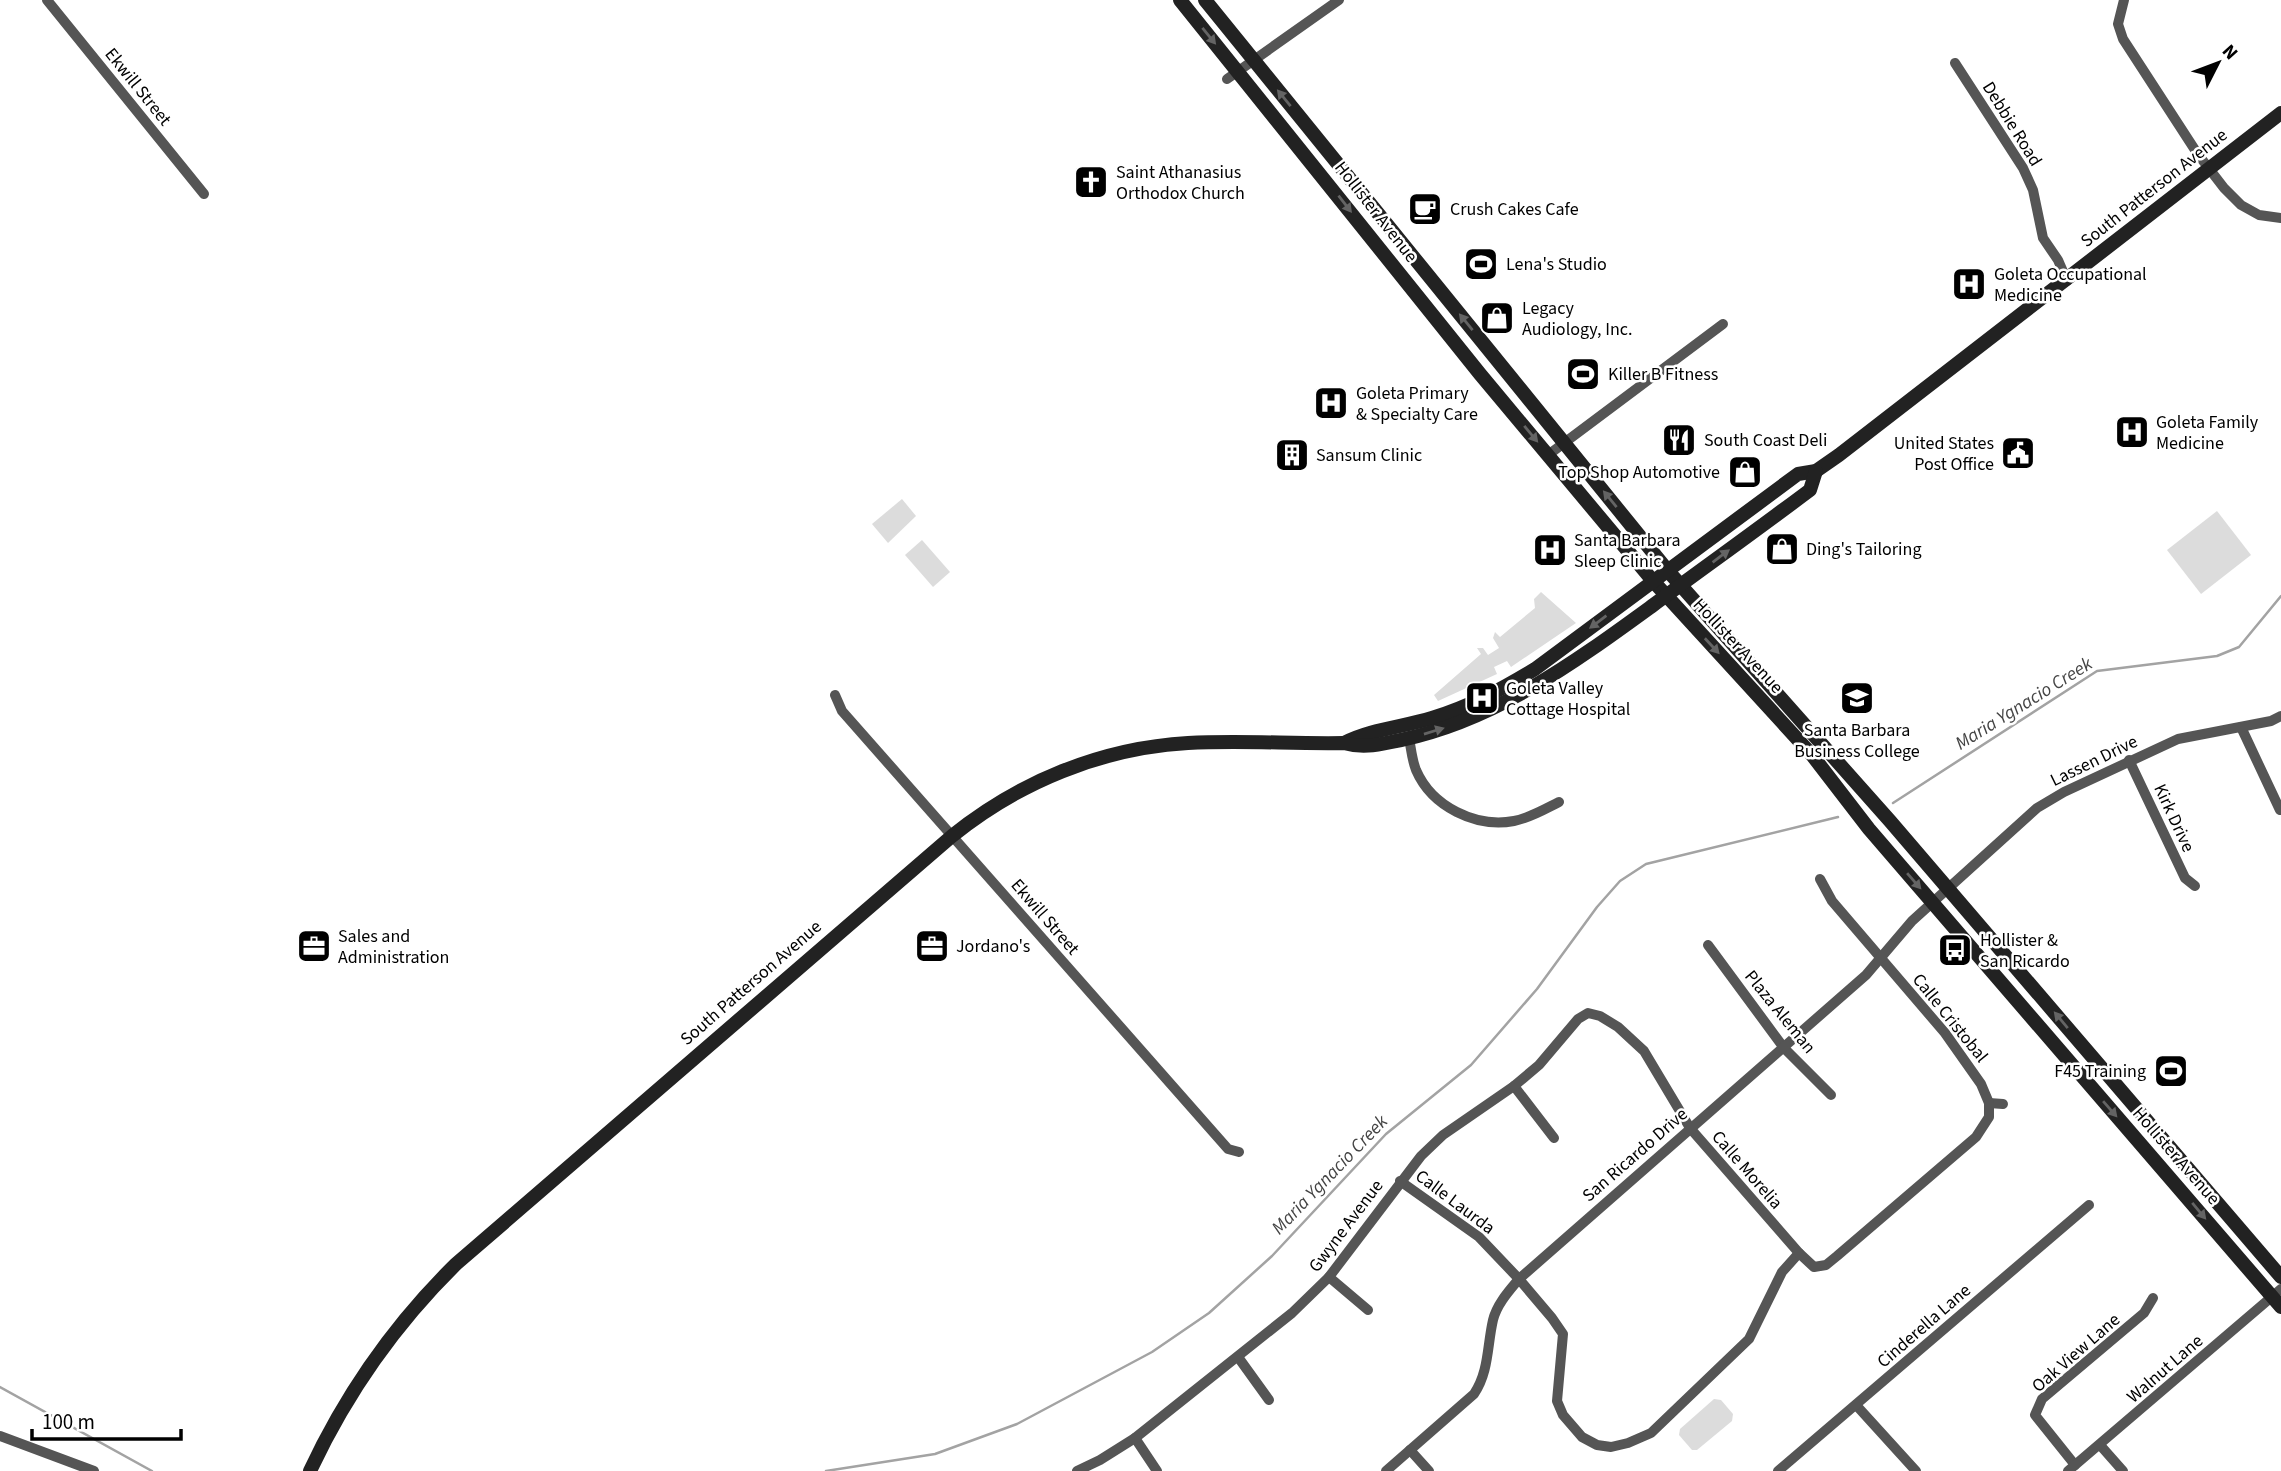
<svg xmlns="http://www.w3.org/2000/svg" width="2281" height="1471" viewBox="0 0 2281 1471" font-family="'Source Sans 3',sans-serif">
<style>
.green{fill:#dcdcdc}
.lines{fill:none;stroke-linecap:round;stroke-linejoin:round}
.stream{stroke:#a3a3a3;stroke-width:2.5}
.street{stroke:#555;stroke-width:10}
.secondary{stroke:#222;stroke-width:14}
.oneway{fill:#646464}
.labels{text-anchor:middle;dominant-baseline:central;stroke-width:5;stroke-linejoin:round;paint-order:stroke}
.street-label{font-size:18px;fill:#000;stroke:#fff}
.poi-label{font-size:18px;fill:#000;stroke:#fff;text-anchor:start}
.water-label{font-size:19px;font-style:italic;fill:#444;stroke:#fff}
</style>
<rect width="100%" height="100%" fill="#fff"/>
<!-- green -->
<g class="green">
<path d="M902,499L916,516L888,543L872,524Z"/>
<path d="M2217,511L2251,555L2201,594L2167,550Z"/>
<path d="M922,540L950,572L933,587L905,555Z"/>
<path d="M1541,592L1576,623L1511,667L1507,661L1494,667L1497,674L1438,701L1434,695L1481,654L1477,648H1483L1488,655L1499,648L1493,638L1495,632L1500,637L1535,608L1534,599Z"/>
<path d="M1714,1399L1721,1400L1733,1414L1732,1421L1697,1450H1692L1679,1435L1680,1429Z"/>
</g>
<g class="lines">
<!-- stream -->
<g class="stream">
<path d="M1893,803L2097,671L2217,656L2239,647L2281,596"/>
<path d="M0,1387L152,1471"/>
<path d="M826,1471L935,1454L1017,1424L1152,1352L1209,1313L1272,1256L1386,1134L1471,1065L1537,989L1597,907L1620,881L1646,864L1838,817"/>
</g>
<!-- street -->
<g class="street">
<path d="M47,0L204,194"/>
<path d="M2124,0L2118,24L2123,39L2197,153L2224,188L2241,205L2259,215L2281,218"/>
<path d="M1955,63L2023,168L2033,190L2043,238L2058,260L2067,281"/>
<path d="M1227,79L1339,0"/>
<path d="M1548,455L1723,324"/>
<path d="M835,695L842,711L1228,1149L1239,1152"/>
<path d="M2241,727L2280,810"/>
<path d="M1409,738C1411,748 1412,760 1416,770C1432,807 1476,828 1514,821C1530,818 1545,809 1559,802"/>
<path d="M2129,760L2185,878L2195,886"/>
<path d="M1708,945L1784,1048L1831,1095"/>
<path d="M1514,1086L1554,1138"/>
<path d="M1989,1103L2003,1104"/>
<path d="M1400,1181L1479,1237L1519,1279L1552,1318L1563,1334L1557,1401L1563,1415L1582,1437L1597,1445L1611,1447L1628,1443L1651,1433L1749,1339L1782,1272L1799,1253"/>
<path d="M1329,1277L1368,1310"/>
<path d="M1238,1357L1269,1400"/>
<path d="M1856,1405L1916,1471"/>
<path d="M0,1436L94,1471"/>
<path d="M1135,1438L1157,1471"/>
<path d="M2100,1445L2123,1471"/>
<path d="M1410,1450L1429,1471"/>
<path d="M2075,1465L2035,1415L2042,1399L2144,1313L2153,1298"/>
<path d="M1077,1471L1100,1460L1135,1438L1292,1313L1329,1277L1421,1156L1443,1135L1514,1086L1539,1065L1578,1019L1588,1013L1600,1016L1618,1027L1644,1051L1690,1128L1799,1253L1814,1267L1826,1265L1837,1256L1976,1137L1989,1117V1103L1981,1084L1945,1033L1832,901L1820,879"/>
<path d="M1386,1471L1474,1394C1489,1372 1487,1346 1493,1320C1497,1304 1509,1291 1519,1279L1866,975L1912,921L2037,808L2064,792L2178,739L2271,721L2281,716"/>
<path d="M1778,1471L2089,1205"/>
<path d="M2068,1471L2281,1289"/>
</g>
<!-- secondary -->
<g class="secondary">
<path d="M1180,0L1480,374L1653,581L1812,755L1869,829L2281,1307"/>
<path d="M1205,0L1668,571L1890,821L2281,1277"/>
<path d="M1344,743C1371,729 1403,727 1432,718C1469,707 1502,689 1535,669L1798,474L1816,471L1839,455L2281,113"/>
<path d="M310,1471C346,1394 395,1324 456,1264L952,836C1019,782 1101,748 1188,743C1240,740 1292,744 1344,743C1365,749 1380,744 1401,740C1496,720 1575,662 1652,606C1705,567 1758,529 1810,490L1816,471"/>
</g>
</g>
<!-- one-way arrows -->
<defs><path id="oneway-solid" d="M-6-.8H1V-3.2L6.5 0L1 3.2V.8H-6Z" transform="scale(1.75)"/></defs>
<g class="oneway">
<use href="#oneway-solid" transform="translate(1209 36) rotate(51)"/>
<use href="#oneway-solid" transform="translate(1284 98) rotate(-129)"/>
<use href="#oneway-solid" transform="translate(1345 204) rotate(52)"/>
<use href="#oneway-solid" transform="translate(1466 322) rotate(-129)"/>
<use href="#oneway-solid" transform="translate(1531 434) rotate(50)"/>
<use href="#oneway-solid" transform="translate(1610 499) rotate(-129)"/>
<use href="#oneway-solid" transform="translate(1721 556) rotate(-37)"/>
<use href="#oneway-solid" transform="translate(1598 622) rotate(143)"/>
<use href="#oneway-solid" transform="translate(1712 646) rotate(47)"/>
<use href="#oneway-solid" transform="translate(1434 731) rotate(-17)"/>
<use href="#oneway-solid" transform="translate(1914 881) rotate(49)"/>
<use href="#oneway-solid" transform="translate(2061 1020) rotate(-130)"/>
<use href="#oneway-solid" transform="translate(2110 1109) rotate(49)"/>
<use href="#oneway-solid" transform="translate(2199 1211) rotate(50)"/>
</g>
<!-- icons -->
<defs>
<g id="church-square" transform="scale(1.75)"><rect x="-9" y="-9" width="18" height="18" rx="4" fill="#000" stroke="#fff"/><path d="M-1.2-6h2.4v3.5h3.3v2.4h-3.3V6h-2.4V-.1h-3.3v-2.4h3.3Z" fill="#fff"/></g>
<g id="cafe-square" transform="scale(1.75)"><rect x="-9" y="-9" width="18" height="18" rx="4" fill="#000" stroke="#fff"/><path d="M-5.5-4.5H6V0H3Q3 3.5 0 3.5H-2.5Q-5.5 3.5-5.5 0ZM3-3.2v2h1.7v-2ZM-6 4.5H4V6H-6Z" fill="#fff"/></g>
<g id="stadium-square" transform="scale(1.75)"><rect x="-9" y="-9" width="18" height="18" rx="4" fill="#000" stroke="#fff"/><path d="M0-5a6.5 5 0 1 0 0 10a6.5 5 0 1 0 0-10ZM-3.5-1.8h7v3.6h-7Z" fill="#fff"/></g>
<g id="hospital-square" transform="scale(1.75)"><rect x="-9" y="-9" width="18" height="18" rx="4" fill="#000" stroke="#fff"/><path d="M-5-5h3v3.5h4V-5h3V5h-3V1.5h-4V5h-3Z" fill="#fff"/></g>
<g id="shop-square" transform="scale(1.75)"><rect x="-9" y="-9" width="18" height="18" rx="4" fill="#000" stroke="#fff"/><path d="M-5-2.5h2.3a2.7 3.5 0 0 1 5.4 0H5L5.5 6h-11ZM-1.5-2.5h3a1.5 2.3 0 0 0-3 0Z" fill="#fff"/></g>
<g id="restaurant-square" transform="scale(1.75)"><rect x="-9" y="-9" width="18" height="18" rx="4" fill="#000" stroke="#fff"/><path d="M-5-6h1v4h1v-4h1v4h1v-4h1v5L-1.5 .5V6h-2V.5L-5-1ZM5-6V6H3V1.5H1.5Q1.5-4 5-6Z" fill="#fff"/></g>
<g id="civic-square" transform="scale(1.75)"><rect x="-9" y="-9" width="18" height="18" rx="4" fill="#000" stroke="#fff"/><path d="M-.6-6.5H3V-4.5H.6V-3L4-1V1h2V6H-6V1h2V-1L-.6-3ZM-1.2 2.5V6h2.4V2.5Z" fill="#fff"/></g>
<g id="building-square" transform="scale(1.75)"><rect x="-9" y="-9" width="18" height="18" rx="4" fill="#000" stroke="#fff"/><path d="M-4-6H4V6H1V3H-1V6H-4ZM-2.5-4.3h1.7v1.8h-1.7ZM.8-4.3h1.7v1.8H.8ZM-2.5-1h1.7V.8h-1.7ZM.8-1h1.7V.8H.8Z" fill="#fff"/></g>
<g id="school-square" transform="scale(1.75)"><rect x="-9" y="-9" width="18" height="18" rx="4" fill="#000" stroke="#fff"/><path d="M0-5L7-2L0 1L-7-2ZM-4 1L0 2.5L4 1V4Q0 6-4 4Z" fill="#fff"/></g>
<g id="office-square" transform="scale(1.75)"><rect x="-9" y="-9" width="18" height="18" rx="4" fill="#000" stroke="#fff"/><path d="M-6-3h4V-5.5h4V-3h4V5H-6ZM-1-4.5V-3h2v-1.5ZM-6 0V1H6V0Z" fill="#fff"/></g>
<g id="bus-square" transform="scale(1.75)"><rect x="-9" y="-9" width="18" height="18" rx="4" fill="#000" stroke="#fff"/><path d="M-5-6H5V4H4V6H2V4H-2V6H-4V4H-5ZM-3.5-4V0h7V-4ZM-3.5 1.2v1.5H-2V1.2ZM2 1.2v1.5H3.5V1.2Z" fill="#fff"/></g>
</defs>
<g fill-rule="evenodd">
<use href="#church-square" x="1091" y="182"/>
<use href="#cafe-square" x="1425" y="209"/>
<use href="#stadium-square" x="1481" y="264"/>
<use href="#hospital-square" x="1969" y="284"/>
<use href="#shop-square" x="1497" y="318"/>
<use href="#stadium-square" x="1583" y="374"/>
<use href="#hospital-square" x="1331" y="403"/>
<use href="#hospital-square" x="2132" y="432"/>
<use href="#restaurant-square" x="1679" y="440"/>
<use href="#civic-square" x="2018" y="453"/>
<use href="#building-square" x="1292" y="455"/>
<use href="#shop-square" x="1745" y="472"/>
<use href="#shop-square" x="1782" y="549"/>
<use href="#hospital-square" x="1550" y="550"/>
<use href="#hospital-square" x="1482" y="698"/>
<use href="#school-square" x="1857" y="698"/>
<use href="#office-square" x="314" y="946"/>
<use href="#office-square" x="932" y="946"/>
<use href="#bus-square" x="1955" y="950"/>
<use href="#stadium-square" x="2171" y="1071"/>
</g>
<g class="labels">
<!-- street labels -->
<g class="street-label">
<text transform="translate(138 87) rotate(51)">Ekwill Street</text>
<text transform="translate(2012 124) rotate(58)">Debbie Road</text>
<text transform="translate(2154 188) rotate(-38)">South Patterson Avenue</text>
<text transform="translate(1376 212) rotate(52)">Hollister Avenue</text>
<text transform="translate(1738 646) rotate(47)">Hollister Avenue</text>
<text transform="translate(2094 761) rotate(-26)">Lassen Drive</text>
<text transform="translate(2174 818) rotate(65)">Kirk Drive</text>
<text transform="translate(1045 917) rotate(49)">Ekwill Street</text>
<text transform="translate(751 983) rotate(-41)">South Patterson Avenue</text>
<text transform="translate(1780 1012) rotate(51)">Plaza Aleman</text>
<text transform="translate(1950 1018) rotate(51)">Calle Cristobal</text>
<text transform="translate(1635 1155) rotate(-41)">San Ricardo Drive</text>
<text transform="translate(2176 1156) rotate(49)">Hollister Avenue</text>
<text transform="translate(1747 1170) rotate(49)">Calle Morelia</text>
<text transform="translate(1455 1202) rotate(37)">Calle Laurda</text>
<text transform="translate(1346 1226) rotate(-53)">Gwyne Avenue</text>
<text transform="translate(1924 1326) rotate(-41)">Cinderella Lane</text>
<text transform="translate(2076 1353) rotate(-41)">Oak View Lane</text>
<text transform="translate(2165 1369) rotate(-41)">Walnut Lane</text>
</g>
<!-- poi labels -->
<g class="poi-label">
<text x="1116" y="172">Saint Athanasius<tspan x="1116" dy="21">Orthodox Church</tspan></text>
<text x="1450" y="209">Crush Cakes Cafe</text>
<text x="1506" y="264">Lena's Studio</text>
<text x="1994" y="274">Goleta Occupational<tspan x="1994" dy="21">Medicine</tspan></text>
<text x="1522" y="308">Legacy<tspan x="1522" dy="21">Audiology, Inc.</tspan></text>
<text x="1608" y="374">Killer B Fitness</text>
<text x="1356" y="393">Goleta Primary<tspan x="1356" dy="21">&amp; Specialty Care</tspan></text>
<text x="2156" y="422">Goleta Family<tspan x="2156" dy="21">Medicine</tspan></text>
<text x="1704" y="440">South Coast Deli</text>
<text x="1994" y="443" text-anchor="end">United States<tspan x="1994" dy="21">Post Office</tspan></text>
<text x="1316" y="455">Sansum Clinic</text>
<text x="1720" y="472" text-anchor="end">Top Shop Automotive</text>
<text x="1574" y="540">Santa Barbara<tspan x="1574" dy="21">Sleep Clinic</tspan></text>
<text x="1806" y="549">Ding's Tailoring</text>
<text x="1506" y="688">Goleta Valley<tspan x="1506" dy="21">Cottage Hospital</tspan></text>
<text x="1857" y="730" text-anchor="middle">Santa Barbara<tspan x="1857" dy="21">Business College</tspan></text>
<text x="338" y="936">Sales and<tspan x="338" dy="21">Administration</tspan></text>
<text x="1980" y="940">Hollister &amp;<tspan x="1980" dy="21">San Ricardo</tspan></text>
<text x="956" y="946">Jordano's</text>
<text x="2146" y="1071" text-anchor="end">F45 Training</text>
</g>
<!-- water labels -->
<g class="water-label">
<text transform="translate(2024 704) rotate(-32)">Maria Ygnacio Creek</text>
<text transform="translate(1330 1175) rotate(-46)">Maria Ygnacio Creek</text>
</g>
</g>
<!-- north arrow -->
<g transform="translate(2218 63) rotate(48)" stroke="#ffffff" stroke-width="5" paint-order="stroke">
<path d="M0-5L12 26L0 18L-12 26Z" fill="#000000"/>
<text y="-10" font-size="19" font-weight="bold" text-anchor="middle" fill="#000000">N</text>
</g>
<!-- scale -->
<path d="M32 1429v10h149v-10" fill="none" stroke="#000000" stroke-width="3.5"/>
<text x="42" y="1429" font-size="21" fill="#000000" stroke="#ffffff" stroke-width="5" paint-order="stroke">100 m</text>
</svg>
